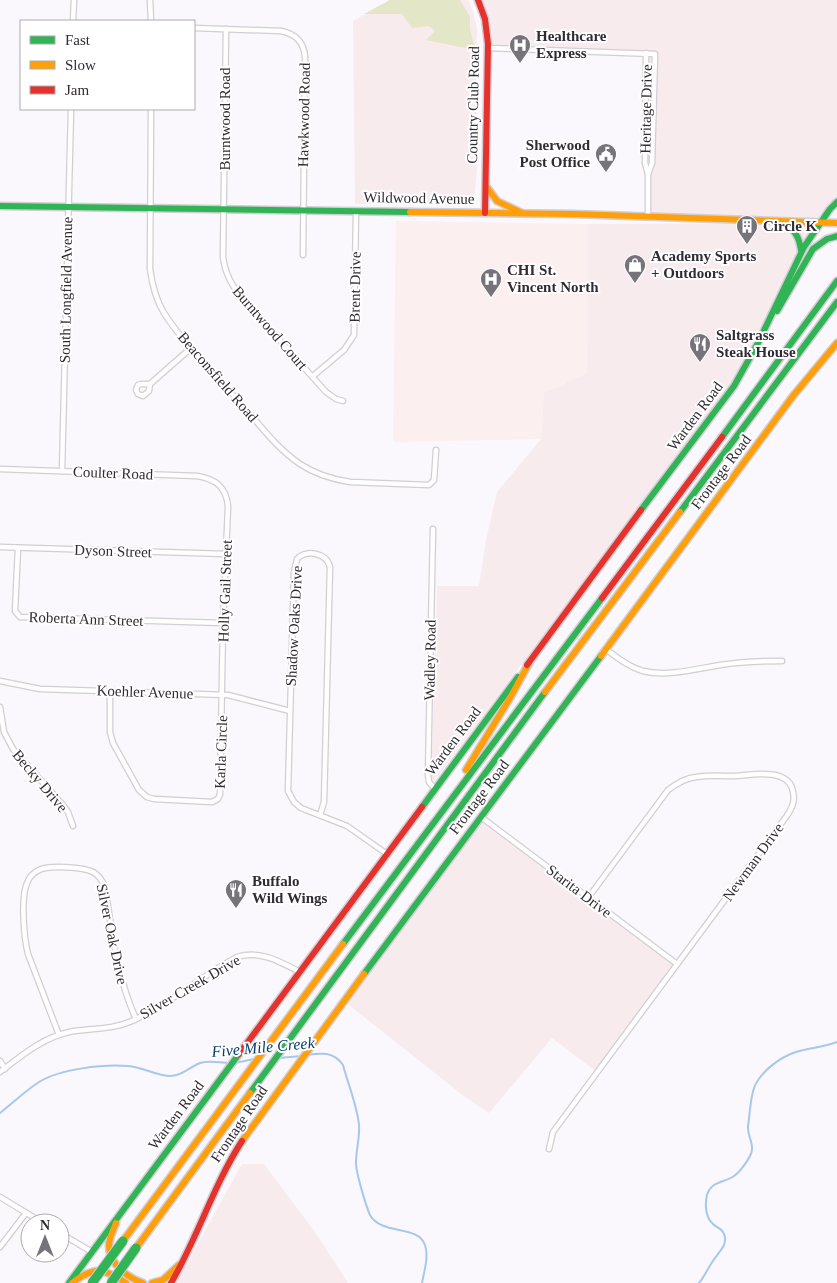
<svg xmlns="http://www.w3.org/2000/svg" width="837" height="1283" viewBox="0 0 837 1283" font-family="'Times New Roman',serif">
<style>
.commercial{fill:#f8ebed}
.medical{fill:#fcefef}
.green{fill:#e3e7c7}
.lines{fill:none;stroke-linecap:round;stroke-linejoin:round}
.stream{stroke:#a7c7eb;stroke-width:2}
.street-casing{stroke:#d2ced4;stroke-width:7}
.fast-casing{stroke:#d2ced4;stroke-width:9}
.slow-casing{stroke:#d2ced4;stroke-width:9}
.jam-casing{stroke:#d2ced4;stroke-width:9}
.street{stroke:#fefeff;stroke-width:4.5}
.fast{stroke:#30b455;stroke-width:6}
.slow{stroke:#ff9f0a;stroke-width:6}
.jam{stroke:#e5322d;stroke-width:6}
.fast-bridge-casing{stroke:#d2ced4;stroke-width:11;stroke-linecap:butt}
.fast-bridge{stroke:#30b455;stroke-width:9}
.labels{text-anchor:middle;dominant-baseline:central;stroke-width:4;stroke-linejoin:round;paint-order:stroke}
.poi-label{font-size:15px;font-weight:bold;fill:#312c34;stroke:#fff;text-anchor:start}
.street-label{font-size:15px;fill:#312c34;stroke:#fff}
.water-label{font-size:16px;font-style:italic;fill:#0b3e6c;stroke:#fff}
</style>
<rect width="100%" height="100%" fill="#faf8fc"/>
<!-- commercial -->
<g class="commercial">
<path d="M390,0H468L473,12L477,29L476,109L478,156L475,193L467,204H355L353,21Z"/>
<path d="M478,0H837V202L820,223L749,361L431,785L437,586H479L486,540L497,492L541,439L544,393L587,373L588,224L805,223L648,216L646,53L593,52L488,44Z"/>
<path d="M481,817L677,964L597,1072L552,1038L489,1113L465,1097L344,1001Z"/>
<path d="M242,1164H264L315,1232L348,1283H176Z"/>
</g>
<!-- medical -->
<path class="medical" d="M396,221L588,224L587,373L544,393L541,439L393,442Z"/>
<!-- green -->
<path class="green" d="M390,0H460L470,17V29L474,45L470,49L426,40L435,31L429,26L412,28L402,14H364Z"/>
<g class="lines">
<!-- stream -->
<g class="stream">
<path d="M306,1055C321,1053 333,1051 343,1065C348,1084 357,1105 359,1125C360,1137 356,1150 356,1163C356,1173 366,1206 370,1215C382,1236 418,1224 425,1245C429,1256 424,1272 422,1283"/>
<path d="M279,1058L302,1056"/>
<path d="M235,1063L254,1059"/>
<path d="M0,1113C13,1103 25,1091 39,1082C60,1069 103,1064 128,1066C142,1067 155,1075 169,1076C182,1076 188,1068 200,1063C210,1060 220,1063 230,1063"/>
<path d="M699,1283C704,1277 707,1270 711,1264C716,1254 729,1246 724,1234C722,1228 717,1228 713,1224C705,1217 705,1204 707,1195C711,1181 724,1183 734,1176C739,1173 747,1162 750,1156C756,1146 747,1136 748,1126C750,1114 750,1100 754,1088C760,1072 780,1057 796,1052C810,1048 824,1047 837,1042"/>
</g>
<!-- street casing -->
<g class="street-casing">
<g id="street">
<path d="M150,0L151,21"/>
<path d="M73,21L74,0"/>
<path d="M194,28L281,31C296,34 304,42 305,57L303,255"/>
<path d="M226,29L223,257C225,273 231,284 241,297L326,392L336,399L343,401"/>
<path d="M488,48L655,54L652,163L648,174"/>
<path d="M646,53L645,163L648,174V216"/>
<path d="M151,109L150,269C152,284 156,300 164,313C184,344 212,371 236,398C256,420 275,447 300,464C315,474 331,479 350,482L429,485L434,480L436,450"/>
<path d="M313,376L344,350L354,335L356,211"/>
<path d="M141,384H150L149,391L143,396L138,394L136,390L138,385Z"/>
<path d="M150,384L191,348"/>
<path d="M0,469L197,476C215,479 226,486 228,506L223,623L220,794L218,799L212,802L154,799L147,797L139,790L113,743L110,732V691"/>
<path d="M62,471L71,109"/>
<path d="M433,529L428,775L429,782L435,789"/>
<path d="M0,547L226,554"/>
<path d="M18,548L15,611L20,617L223,623"/>
<path d="M606,649C617,658 629,667 643,671C667,677 696,669 720,665C741,662 761,661 782,661"/>
<path d="M0,681L40,689L228,695L290,711"/>
<path d="M0,707L4,732L13,749L63,805L68,812L73,826"/>
<path d="M320,815L324,802L330,567C327,553 307,549 297,559L294,572L288,791L294,802L301,808L347,826L387,854"/>
<path d="M481,817L677,964"/>
<path d="M59,1035L28,954C24,938 20,895 28,881C30,876 35,872 39,870C49,865 83,867 93,872C99,875 102,880 105,887C112,932 117,977 136,1019"/>
<path d="M0,1061L5,1069"/>
<path d="M0,1072C21,1056 42,1038 69,1032C90,1028 112,1030 132,1021C170,1004 201,976 237,957C260,950 279,961 300,972"/>
<path d="M549,1149L553,1132L786,817C793,807 796,799 792,788C785,768 751,775 735,776C722,776 708,775 696,777C685,778 676,784 668,790L588,898"/>
<path d="M0,1197L43,1223"/>
<path d="M60,1233L92,1252"/>
<path d="M0,1247L26,1213"/>
</g>
</g>
<!-- fast casing -->
<g class="fast-casing">
<g id="fast">
<path d="M0,206L410,212"/>
<path d="M781,222C794,228 799,236 801,250"/>
<path d="M777,311L813,249L827,239L837,236"/>
<path d="M722,437L837,281"/>
<path d="M641,510L734,386L758,343L804,247L830,209L837,202"/>
<path d="M680,512L837,302"/>
<path d="M422,807L518,677"/>
<path d="M343,944L602,598"/>
<path d="M364,974L601,656"/>
<path d="M250,1093L545,692"/>
<path d="M69,1283L239,1054"/>
</g>
</g>
<!-- slow casing -->
<g class="slow-casing">
<g id="slow">
<path d="M486,186L497,201L522,213"/>
<path d="M410,212L573,214L837,223"/>
<path d="M601,656L793,396L837,343"/>
<path d="M545,692L680,512"/>
<path d="M466,770L510,698L529,663"/>
<path d="M242,1141L364,974"/>
<path d="M116,1223C113,1230 109,1238 109,1246C109,1264 128,1278 143,1283"/>
<path d="M123,1241L343,944"/>
<path d="M136,1248L250,1093"/>
<path d="M72,1283C94,1266 104,1268 126,1283"/>
<path d="M152,1283L163,1280L179,1265"/>
</g>
</g>
<!-- jam casing -->
<g class="jam-casing">
<g id="jam">
<path d="M478,0L485,19L488,44L485,213"/>
<path d="M602,598L722,437"/>
<path d="M527,665L641,510"/>
<path d="M239,1054L422,807"/>
<path d="M171,1283C198,1237 213,1186 242,1141"/>
</g>
</g>
<!-- street -->
<use href="#street" class="street"/>
<!-- fast -->
<use href="#fast" class="fast"/>
<!-- slow -->
<use href="#slow" class="slow"/>
<!-- jam -->
<use href="#jam" class="jam"/>
<!-- fast-bridge casing -->
<g class="fast-bridge-casing">
<g id="fast-bridge">
<path d="M92,1283L123,1241"/>
<path d="M111,1283L136,1248"/>
</g>
</g>
<!-- fast-bridge -->
<use href="#fast-bridge" class="fast-bridge"/>
</g>
<!-- icons -->
<defs>
<g id="hospital-pin" transform="scale(1.125)"><path d="M0 17L-7.5 6A9.5 9.5 0 1 1 7.5 6Z" fill="#77737a" stroke="#fff"/><path d="M-5-5h3v3.5h4V-5h3V5h-3V1.5h-4V5h-3Z" fill="#fff"/></g>
<g id="civic-pin" transform="scale(1.125)"><path d="M0 17L-7.5 6A9.5 9.5 0 1 1 7.5 6Z" fill="#77737a" stroke="#fff"/><path d="M-.6-6.5H3V-4.5H.6V-3L4-1V1h2V6H-6V1h2V-1L-.6-3ZM-1.2 2.5V6h2.4V2.5Z" fill="#fff"/></g>
<g id="building-pin" transform="scale(1.125)"><path d="M0 17L-7.5 6A9.5 9.5 0 1 1 7.5 6Z" fill="#77737a" stroke="#fff"/><path d="M-4-6H4V6H1V3H-1V6H-4ZM-2.5-4.3h1.7v1.8h-1.7ZM.8-4.3h1.7v1.8H.8ZM-2.5-1h1.7V.8h-1.7ZM.8-1h1.7V.8H.8Z" fill="#fff"/></g>
<g id="shop-pin" transform="scale(1.125)"><path d="M0 17L-7.5 6A9.5 9.5 0 1 1 7.5 6Z" fill="#77737a" stroke="#fff"/><path d="M-5-2.5h2.3a2.7 3.5 0 0 1 5.4 0H5L5.5 6h-11ZM-1.5-2.5h3a1.5 2.3 0 0 0-3 0Z" fill="#fff"/></g>
<g id="restaurant-pin" transform="scale(1.125)"><path d="M0 17L-7.5 6A9.5 9.5 0 1 1 7.5 6Z" fill="#77737a" stroke="#fff"/><path d="M-5-6h1v4h1v-4h1v4h1v-4h1v5L-1.5 .5V6h-2V.5L-5-1ZM5-6V6H3V1.5H1.5Q1.5-4 5-6Z" fill="#fff"/></g>
</defs>
<g fill-rule="evenodd">
<use href="#hospital-pin" x="520" y="45"/>
<use href="#civic-pin" x="606" y="154"/>
<use href="#building-pin" x="747" y="226"/>
<use href="#shop-pin" x="635" y="265"/>
<use href="#hospital-pin" x="491" y="279"/>
<use href="#restaurant-pin" x="700" y="344"/>
<use href="#restaurant-pin" x="236" y="890"/>
</g>
<g class="labels">
<!-- poi labels -->
<g class="poi-label">
<text x="536" y="36">Healthcare<tspan x="536" dy="17">Express</tspan></text>
<text x="590" y="145" text-anchor="end">Sherwood<tspan x="590" dy="17">Post Office</tspan></text>
<text x="763" y="226">Circle K</text>
<text x="651" y="256">Academy Sports<tspan x="651" dy="17">+ Outdoors</tspan></text>
<text x="507" y="270">CHI St.<tspan x="507" dy="17">Vincent North</tspan></text>
<text x="716" y="335">Saltgrass<tspan x="716" dy="17">Steak House</tspan></text>
<text x="252" y="881">Buffalo<tspan x="252" dy="17">Wild Wings</tspan></text>
</g>
<!-- street labels -->
<g class="street-label">
<text transform="translate(473 105) rotate(-89)">Country Club Road</text>
<text transform="translate(646 109) rotate(-89)">Heritage Drive</text>
<text transform="translate(304 115) rotate(-89)">Hawkwood Road</text>
<text transform="translate(225 119) rotate(-90)">Burntwood Road</text>
<text transform="translate(419 198) rotate(1)">Wildwood Avenue</text>
<text transform="translate(355 287) rotate(-89)">Brent Drive</text>
<text transform="translate(66 290) rotate(-89)">South Longfield Avenue</text>
<text transform="translate(270 328) rotate(49)">Burntwood Court</text>
<text transform="translate(218 377) rotate(49)">Beaconsfield Road</text>
<text transform="translate(695 416) rotate(-53)">Warden Road</text>
<text transform="translate(721 472) rotate(-53)">Frontage Road</text>
<text transform="translate(113 473) rotate(2)">Coulter Road</text>
<text transform="translate(113 551) rotate(2)">Dyson Street</text>
<text transform="translate(225 591) rotate(-88)">Holly Gail Street</text>
<text transform="translate(86 619) rotate(2)">Roberta Ann Street</text>
<text transform="translate(294 626) rotate(-87)">Shadow Oaks Drive</text>
<text transform="translate(430 660) rotate(-89)">Wadley Road</text>
<text transform="translate(145 692) rotate(2)">Koehler Avenue</text>
<text transform="translate(453 741) rotate(-53)">Warden Road</text>
<text transform="translate(221 752) rotate(-88)">Karla Circle</text>
<text transform="translate(40 781) rotate(50)">Becky Drive</text>
<text transform="translate(479 797) rotate(-53)">Frontage Road</text>
<text transform="translate(753 862) rotate(-54)">Newman Drive</text>
<text transform="translate(579 891) rotate(37)">Starita Drive</text>
<text transform="translate(112 934) rotate(78)">Silver Oak Drive</text>
<text transform="translate(190 987) rotate(-30)">Silver Creek Drive</text>
<text transform="translate(176 1115) rotate(-53)">Warden Road</text>
<text transform="translate(239 1124) rotate(-56)">Frontage Road</text>
</g>
<!-- water labels -->
<g class="water-label">
<text transform="translate(263 1047) rotate(-5)">Five Mile Creek</text>
</g>
</g>
<!-- legend -->
<rect x="20" y="20" width="175" height="90" fill="#ffffff" stroke="#adabae"/>
<rect x="30" y="36" width="25" height="8" fill="#30b455" stroke="#adabae"/>
<text x="65" y="45" font-size="15" fill="#312c34">Fast</text>
<rect x="30" y="61" width="25" height="8" fill="#ff9f0a" stroke="#adabae"/>
<text x="65" y="70" font-size="15" fill="#312c34">Slow</text>
<rect x="30" y="86" width="25" height="8" fill="#e5322d" stroke="#adabae"/>
<text x="65" y="95" font-size="15" fill="#312c34">Jam</text>
<!-- north arrow -->
<g transform="translate(45 1238)"><circle r="24" fill="#ffffff" stroke="#adabae"/>
<path d="M0-4L9 19L0 12L-9 19Z" fill="#77737a"/>
<text y="-8" font-size="14" font-weight="bold" text-anchor="middle" fill="#312c34">N</text>
</g>
</svg>
